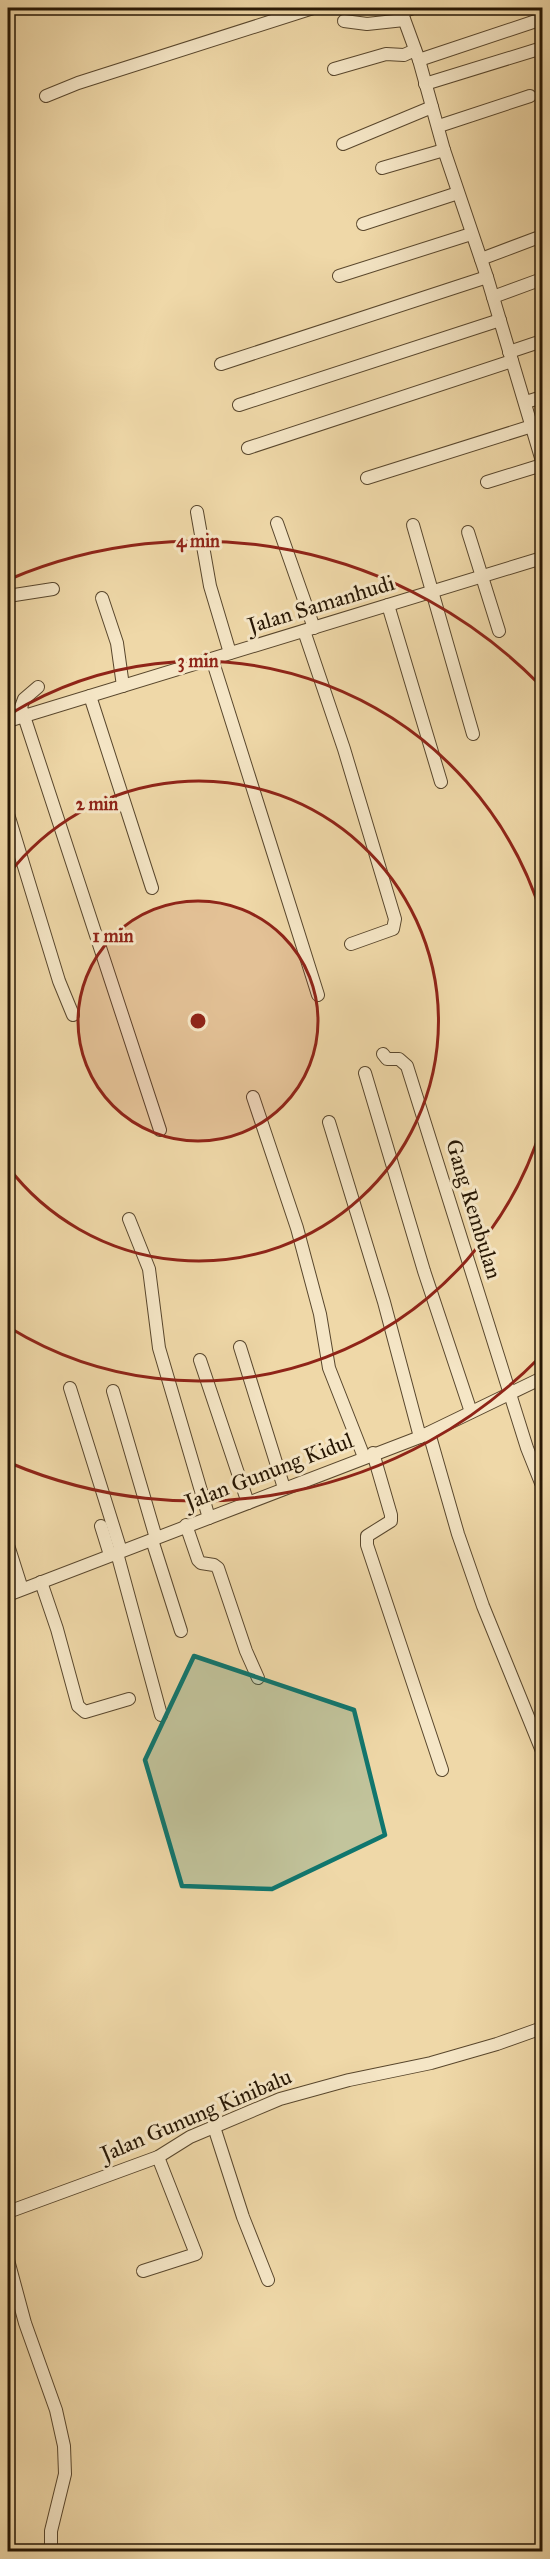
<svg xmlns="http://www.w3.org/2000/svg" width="550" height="2559" viewBox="0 0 550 2559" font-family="'IM FELL Great Primer',serif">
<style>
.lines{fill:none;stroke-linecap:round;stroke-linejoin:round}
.minor-casing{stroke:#59472d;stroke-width:14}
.minor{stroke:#f5e6c6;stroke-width:12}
.marked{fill:#0f766e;fill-opacity:0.2;stroke:#0f766e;stroke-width:4.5;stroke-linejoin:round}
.ring{fill:none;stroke:#8f2418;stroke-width:3}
.labels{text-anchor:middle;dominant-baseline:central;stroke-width:6;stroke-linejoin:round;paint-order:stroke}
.street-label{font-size:22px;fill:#271704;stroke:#f5e6c6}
.centre{fill:#8f2418;stroke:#f5e6c6;stroke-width:3}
.ring-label{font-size:18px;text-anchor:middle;font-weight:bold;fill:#8f2418;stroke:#f5e6c6;stroke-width:6;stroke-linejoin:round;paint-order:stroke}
</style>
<rect width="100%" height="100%" fill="#efd8a8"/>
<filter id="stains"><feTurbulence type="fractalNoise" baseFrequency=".00333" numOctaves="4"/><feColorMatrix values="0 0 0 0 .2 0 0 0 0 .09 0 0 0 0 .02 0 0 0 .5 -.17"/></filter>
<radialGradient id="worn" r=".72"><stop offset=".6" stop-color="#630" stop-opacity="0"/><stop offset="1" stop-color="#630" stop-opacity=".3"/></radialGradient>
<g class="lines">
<!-- minor casing -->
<g class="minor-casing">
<g id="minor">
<path d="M400,8L419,60L444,150L487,277L542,461"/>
<path d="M401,12L413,8"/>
<path d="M344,21L367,24L404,20"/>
<path d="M419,60L542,19"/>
<path d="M334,69L386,54L404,55L415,50"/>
<path d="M425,84L542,48"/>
<path d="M46,96L78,83L313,8"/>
<path d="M439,126L530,96"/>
<path d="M343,144L432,107"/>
<path d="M382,168L444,150"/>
<path d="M363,224L458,193"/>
<path d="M481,259L542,236"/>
<path d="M339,276L471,234"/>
<path d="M493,297L542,279"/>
<path d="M509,352L542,341"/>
<path d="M221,364L487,277"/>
<path d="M526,402L542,397"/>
<path d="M239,405L500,320"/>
<path d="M248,448L512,361"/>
<path d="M367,478L532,426"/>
<path d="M487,482L542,465"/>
<path d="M197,512L210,586L230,653"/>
<path d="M277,523L314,628"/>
<path d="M413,525L473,734"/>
<path d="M468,532L499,631"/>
<path d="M8,596L53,589"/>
<path d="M102,598L117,643L123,686"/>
<path d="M388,605L441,782"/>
<path d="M304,631L344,749L395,919L393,929L351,944"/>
<path d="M212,659L318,995"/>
<path d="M38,687L24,699L21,707L160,1130"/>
<path d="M90,696L152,888"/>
<path d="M8,721L542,558"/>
<path d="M8,814L59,981L73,1015"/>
<path d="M383,1054L387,1059H399L407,1066L527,1448L541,1483L542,1481"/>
<path d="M365,1073L424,1271L471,1412"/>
<path d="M253,1097L297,1228L320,1314L329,1368L364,1457"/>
<path d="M329,1122L384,1302L420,1437"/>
<path d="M129,1219L149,1269L159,1348L209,1518"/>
<path d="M240,1347L284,1488"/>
<path d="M200,1360L248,1503"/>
<path d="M70,1388L121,1551"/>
<path d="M113,1391L156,1538"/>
<path d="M429,1433L458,1534L483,1606L542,1751"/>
<path d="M373,1453L391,1515V1521L367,1536V1545L442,1770"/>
<path d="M186,1525L198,1560L201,1563L214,1565L218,1568L246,1651L258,1678"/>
<path d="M101,1526L110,1555"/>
<path d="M152,1540L181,1631"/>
<path d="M8,1545L22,1589"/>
<path d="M117,1553L161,1715"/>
<path d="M41,1582L57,1629L78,1706L85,1712L129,1699"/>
<path d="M8,1595L420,1437L542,1378"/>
<path d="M214,2127L243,2217L268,2280"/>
<path d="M8,2212L158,2157L190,2137L280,2099L349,2080L431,2063L497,2044L542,2028"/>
<path d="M8,2260L25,2323L56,2410L64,2446L65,2474L51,2531V2552"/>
<path d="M143,2271L196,2254L158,2157"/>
</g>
</g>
<!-- minor -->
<use href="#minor" class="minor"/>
</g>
<!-- marked area -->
<path class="marked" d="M194,1656L354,1710L385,1835L272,1889L182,1886L145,1760Z"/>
<!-- distance rings -->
<circle cx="198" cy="1021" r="120" fill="#8f2418" fill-opacity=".12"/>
<g class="ring">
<circle cx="198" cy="1021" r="120"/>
<path d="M8 875A240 240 0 1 1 8 1167"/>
<path d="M542 1126A360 360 0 0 1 10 1328M10 714A360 360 0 0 1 542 916"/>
<path d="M540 1357A480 480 0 0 1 10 1463M10 579A480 480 0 0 1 540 685"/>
</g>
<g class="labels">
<!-- street labels -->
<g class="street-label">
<text transform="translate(321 604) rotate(-17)">Jalan Samanhudi</text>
<text transform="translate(474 1209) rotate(73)">Gang Rembulan</text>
<text transform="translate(269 1471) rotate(-21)">Jalan Gunung Kidul</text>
<text transform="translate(196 2115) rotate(-23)">Jalan Gunung Kinibalu</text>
</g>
</g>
<circle cx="198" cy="1021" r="9" class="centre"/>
<g class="ring-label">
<text x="198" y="547">4 min</text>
<text x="198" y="667">3 min</text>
<text x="97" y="810">2 min</text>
<text x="113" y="942">1 min</text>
</g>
<!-- margin -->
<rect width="550" height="2559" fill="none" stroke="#efd8a8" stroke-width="30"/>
<rect x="9" y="9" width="532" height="2541" fill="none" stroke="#271704" stroke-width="3"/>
<rect x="15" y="15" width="520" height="2529" fill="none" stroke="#271704" stroke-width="1.5"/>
<rect width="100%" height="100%" filter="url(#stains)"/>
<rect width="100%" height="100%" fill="url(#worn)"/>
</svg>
